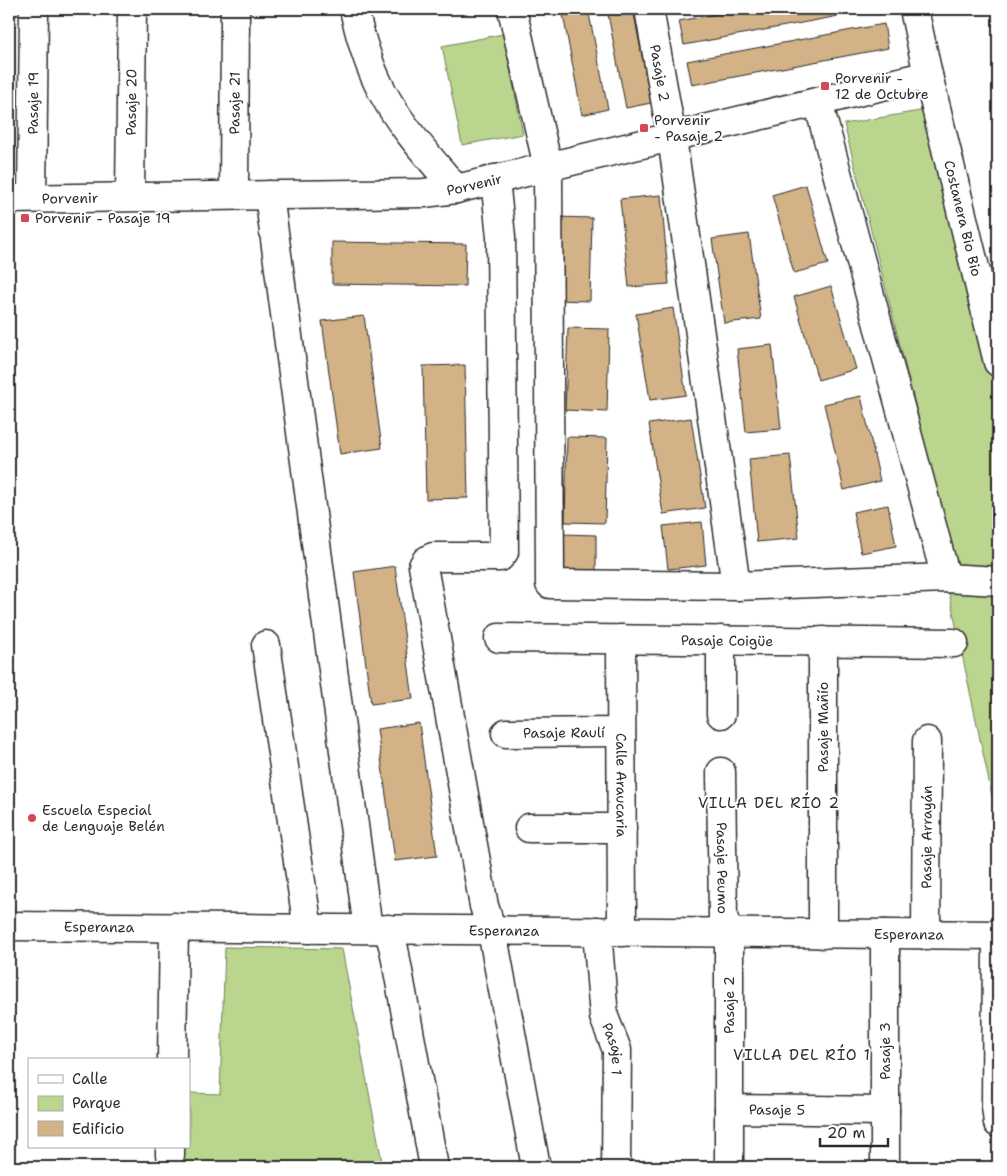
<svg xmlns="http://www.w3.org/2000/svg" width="1007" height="1176" viewBox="0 0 1007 1176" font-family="'Shantell Sans',sans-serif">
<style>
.green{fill:#bad58d;stroke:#72805c}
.building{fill:#d2b286;stroke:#2b2b2b}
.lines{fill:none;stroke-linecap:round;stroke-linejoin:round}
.minor-casing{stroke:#2b2b2b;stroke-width:31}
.minor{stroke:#fff;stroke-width:28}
.poi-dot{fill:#d1495b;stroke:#fff;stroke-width:2}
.labels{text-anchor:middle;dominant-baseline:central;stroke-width:4;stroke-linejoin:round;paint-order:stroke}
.street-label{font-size:14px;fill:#2b2b2b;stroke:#fff}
.poi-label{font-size:14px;fill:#2b2b2b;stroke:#fff;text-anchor:start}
.neighbourhood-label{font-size:15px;letter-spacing:1px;fill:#2b2b2b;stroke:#fff}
</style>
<rect width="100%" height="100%" fill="#fff"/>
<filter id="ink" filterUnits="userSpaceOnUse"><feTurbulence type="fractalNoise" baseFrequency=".02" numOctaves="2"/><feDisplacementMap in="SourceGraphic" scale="10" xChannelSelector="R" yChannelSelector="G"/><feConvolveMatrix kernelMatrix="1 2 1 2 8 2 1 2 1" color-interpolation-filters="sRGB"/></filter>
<g filter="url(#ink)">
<!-- green -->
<g class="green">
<path d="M503,34L523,134L462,145L442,46Z"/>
<path d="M925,110L998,401V572L958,574L844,124Z"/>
<path d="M948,588L998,590V824Z"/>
<path d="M225,947L342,949L383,1167H182V1147H189V1093L220,1094Z"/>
</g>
<!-- building -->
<g class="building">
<path d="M562,9H588L608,109L582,115Z"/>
<path d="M607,9H633L651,103L626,108Z"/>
<path d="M744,9H876L684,45L679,21Z"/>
<path d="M884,24L888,48L692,85L687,61Z"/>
<path d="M806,185L828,264L794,273L772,195Z"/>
<path d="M661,195L669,284L629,287L620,199Z"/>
<path d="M556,217L592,218L590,301L554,300Z"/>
<path d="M749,234L761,319L724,323L712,239Z"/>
<path d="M332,242L466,244L465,286L332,284Z"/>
<path d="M831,286L856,369L818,380L794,297Z"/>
<path d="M673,308L686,395L650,400L636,314Z"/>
<path d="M364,316L382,448L340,454L322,321Z"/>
<path d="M568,328L609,329L607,412L565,410Z"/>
<path d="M772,345L781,429L746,432L737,349Z"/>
<path d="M465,365L468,498L426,499L423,366Z"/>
<path d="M861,396L880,481L844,490L824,404Z"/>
<path d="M691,418L705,508L663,514L649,424Z"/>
<path d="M567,437L607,438L605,523L565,522Z"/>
<path d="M790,455L799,538L757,542L749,459Z"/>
<path d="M888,505L896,546L861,553L853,512Z"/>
<path d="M702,522L706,565L668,569L663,526Z"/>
<path d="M562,534L596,535V574H562Z"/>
<path d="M395,566L413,699L371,704L354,572Z"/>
<path d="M419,723L437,856L395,861L377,729Z"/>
</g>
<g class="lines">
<!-- minor casing -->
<g class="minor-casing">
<g id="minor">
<path d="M354,9C360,37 369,67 383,93C402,128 430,158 456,189"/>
<path d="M512,9L548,167L550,584L736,586L672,138L649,9"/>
<path id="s1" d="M914,9L928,75L998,362"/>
<path d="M818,102L946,578"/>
<path d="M495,179L501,237L504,552L500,557H433L426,561L423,566L484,906L492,931L536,1167"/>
<path id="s2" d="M234,195L235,9"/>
<path d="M269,195L368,929"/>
<path id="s3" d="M130,196L132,9"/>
<path id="s4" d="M32,198L34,9"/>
<path id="s5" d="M9,199L424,193L456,189L928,75"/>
<path d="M736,586L946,578L998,581"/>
<path id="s6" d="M499,638L954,643"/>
<path id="s7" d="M621,639L622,932"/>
<path d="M266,645L308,929"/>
<path d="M721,714V640"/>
<path id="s8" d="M506,733L621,732"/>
<path id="s9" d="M721,772L723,917L729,933V1167"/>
<path d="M529,828H622"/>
<path id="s10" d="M9,926L998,935"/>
<path d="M388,929L394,949L434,1167"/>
<path id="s11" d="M597,931L604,1017L617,1050L616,1167"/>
<path d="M823,934V641"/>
<path id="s12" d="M926,935L927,741"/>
<path d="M997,935L996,1106L998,1123"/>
<path d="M172,1060L174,927"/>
<path id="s13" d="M729,1109L885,1111"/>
<path d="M170,1155V1147"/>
<path d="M885,1167V934"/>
</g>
</g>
<!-- minor -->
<use href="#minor" class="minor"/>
</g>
</g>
<!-- markers -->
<g class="poi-dot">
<rect x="820" y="81" width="10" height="10" rx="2.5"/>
<rect x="639" y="123" width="10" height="10" rx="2.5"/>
<rect x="20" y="213" width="10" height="10" rx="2.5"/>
<circle cx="32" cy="818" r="5"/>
</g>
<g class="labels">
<!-- street labels -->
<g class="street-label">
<text transform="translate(660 73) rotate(80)">Pasaje 2</text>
<text stroke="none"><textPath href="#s3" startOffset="94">Pasaje 20</textPath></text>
<text stroke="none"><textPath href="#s2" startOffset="92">Pasaje 21</textPath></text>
<text stroke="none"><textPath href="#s4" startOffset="95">Pasaje 19</textPath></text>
<text stroke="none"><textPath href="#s5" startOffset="466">Porvenir</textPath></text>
<text stroke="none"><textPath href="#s5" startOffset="61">Porvenir</textPath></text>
<text stroke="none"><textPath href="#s1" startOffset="215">Costanera Bio Bio</textPath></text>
<text stroke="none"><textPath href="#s6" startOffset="228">Pasaje Coigüe</textPath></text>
<text transform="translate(823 727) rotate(-90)">Pasaje Mañío</text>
<text stroke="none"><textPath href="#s8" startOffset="58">Pasaje Raulí</textPath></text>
<text stroke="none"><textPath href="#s7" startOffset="146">Calle Araucaria</textPath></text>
<text stroke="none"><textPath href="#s12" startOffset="98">Pasaje Arrayán</textPath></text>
<text stroke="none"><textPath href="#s9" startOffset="96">Pasaje Peumo</textPath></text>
<text stroke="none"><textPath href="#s10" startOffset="90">Esperanza</textPath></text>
<text stroke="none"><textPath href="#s10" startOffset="495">Esperanza</textPath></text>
<text stroke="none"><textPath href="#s10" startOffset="900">Esperanza</textPath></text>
<text transform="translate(729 1005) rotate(-90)">Pasaje 2</text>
<text stroke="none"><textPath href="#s11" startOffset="120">Pasaje 1</textPath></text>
<text transform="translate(885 1051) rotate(-90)">Pasaje 3</text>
<text stroke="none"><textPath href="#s13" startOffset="48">Pasaje 5</textPath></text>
</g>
<!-- poi labels -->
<g class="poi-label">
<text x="835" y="78">Porvenir -<tspan x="835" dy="16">12 de Octubre</tspan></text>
<text x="654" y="120">Porvenir<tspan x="654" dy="16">- Pasaje 2</tspan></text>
<text x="35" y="218">Porvenir - Pasaje 19</text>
<text x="42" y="810">Escuela Especial<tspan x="42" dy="16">de Lenguaje Belén</tspan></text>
</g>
<!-- neighbourhood labels -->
<g class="neighbourhood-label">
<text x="769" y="803">VILLA DEL RÍO 2</text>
<text x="802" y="1055">VILLA DEL RÍO 1</text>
</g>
</g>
<!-- margin -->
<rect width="1007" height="1176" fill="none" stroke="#fff" stroke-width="30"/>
<rect x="15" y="15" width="977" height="1146" fill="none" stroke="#2b2b2b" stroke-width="2" filter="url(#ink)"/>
<!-- legend -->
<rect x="28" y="1058" width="162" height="90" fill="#ffffff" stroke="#aaaaaa"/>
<rect x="38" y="1075" width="25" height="8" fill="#ffffff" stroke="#aaaaaa"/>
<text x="72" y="1084" font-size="15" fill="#2b2b2b">Calle</text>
<rect x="38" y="1096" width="25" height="15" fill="#bad58d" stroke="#aaaaaa"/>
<text x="72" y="1108" font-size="15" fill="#2b2b2b">Parque</text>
<rect x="38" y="1121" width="25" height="15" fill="#d2b286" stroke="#aaaaaa"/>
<text x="72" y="1134" font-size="15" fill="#2b2b2b">Edificio</text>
<!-- scale -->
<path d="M820 1138v8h68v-8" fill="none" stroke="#2b2b2b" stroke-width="2.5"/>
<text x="827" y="1138" font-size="15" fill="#2b2b2b" stroke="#ffffff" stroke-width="4" paint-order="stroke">20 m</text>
</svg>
